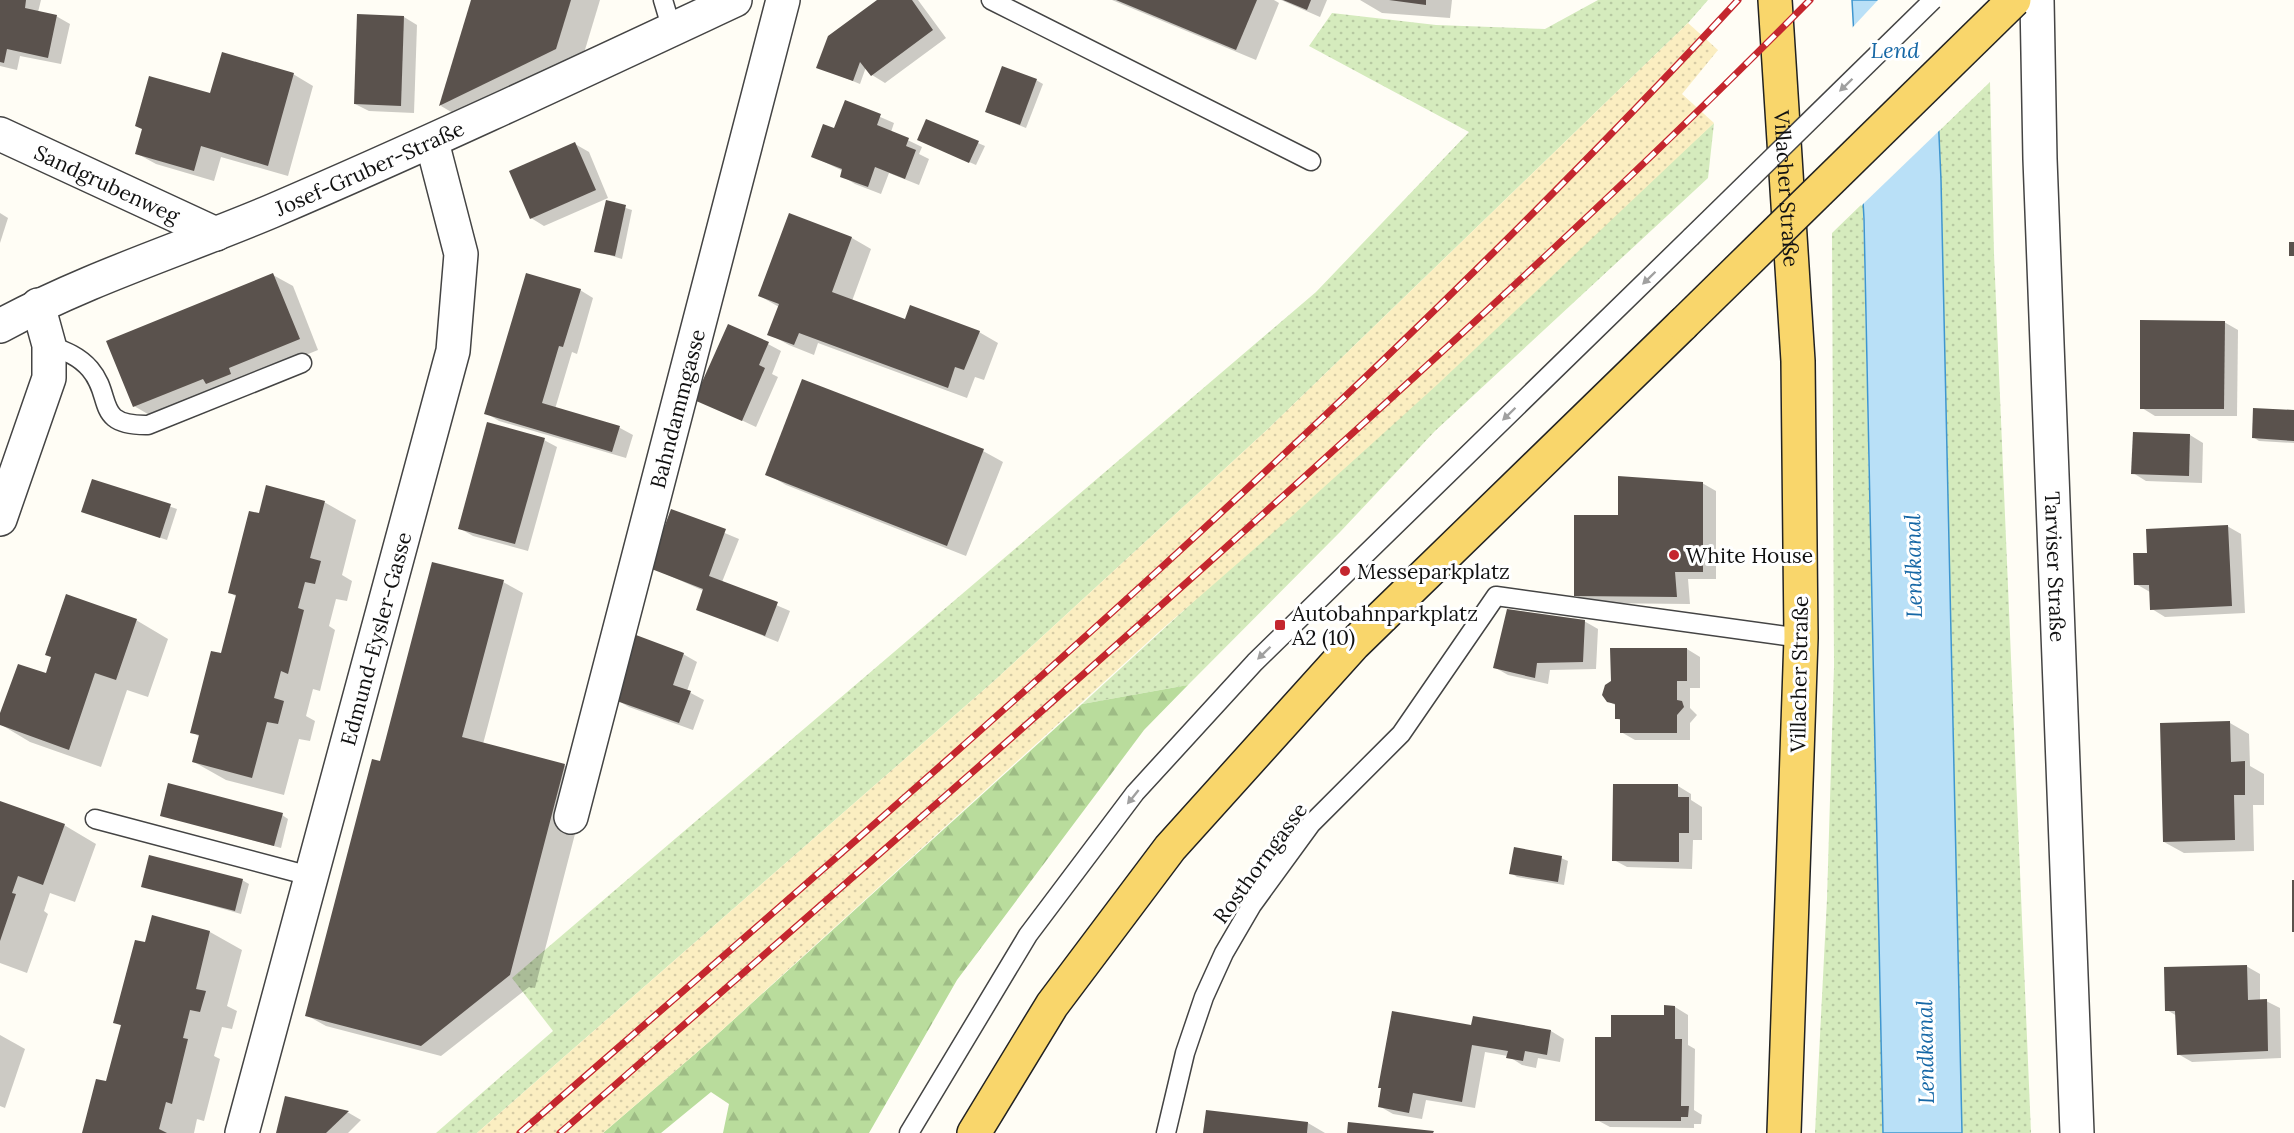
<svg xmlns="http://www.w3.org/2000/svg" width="2294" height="1133" viewBox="0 0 2294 1133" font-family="Lora,serif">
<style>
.grass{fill:url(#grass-dots)}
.forest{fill:url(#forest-firs)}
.sand{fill:url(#sand-dots)}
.water{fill:#b9e0f7;stroke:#3f96cf;stroke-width:1.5}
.pier{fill:#fffdf5}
.shadow{fill:#0003}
.building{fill:#5a524d}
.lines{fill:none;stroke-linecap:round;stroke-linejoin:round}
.service-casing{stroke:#444;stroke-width:21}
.minor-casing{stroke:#444;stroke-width:36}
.primary-casing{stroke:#222;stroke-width:36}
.service{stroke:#fff;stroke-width:18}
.minor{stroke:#fff;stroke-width:33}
.primary{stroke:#f9d66b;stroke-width:33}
.rail-casing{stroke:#c4262e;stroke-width:7}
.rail{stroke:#fff;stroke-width:4.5;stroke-dasharray:14;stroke-linecap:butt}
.service-bridge-casing{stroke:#444;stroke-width:21;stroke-linecap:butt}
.primary-bridge-casing{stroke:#222;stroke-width:36;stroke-linecap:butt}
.service-bridge{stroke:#fff;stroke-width:18}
.primary-bridge{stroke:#f9d66b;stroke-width:33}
.oneway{fill:#a0a0a0}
.poi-dot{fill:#c4262e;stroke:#fff;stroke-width:2}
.labels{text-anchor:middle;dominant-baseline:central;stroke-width:6;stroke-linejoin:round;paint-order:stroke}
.street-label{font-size:21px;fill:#111;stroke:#fff}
.poi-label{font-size:21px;fill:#111;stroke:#fff;text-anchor:start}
.water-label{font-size:22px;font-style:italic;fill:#1768a6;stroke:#fff}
</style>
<defs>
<pattern id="grass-dots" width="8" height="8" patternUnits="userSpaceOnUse" patternTransform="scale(1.5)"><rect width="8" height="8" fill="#d5ebbd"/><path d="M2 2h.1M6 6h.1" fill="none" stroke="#b6c8a1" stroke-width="1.8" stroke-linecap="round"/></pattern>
<pattern id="forest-firs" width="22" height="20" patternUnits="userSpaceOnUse" patternTransform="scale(1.5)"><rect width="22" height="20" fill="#b9dc9c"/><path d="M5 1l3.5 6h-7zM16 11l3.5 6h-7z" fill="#9ebc85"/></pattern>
<pattern id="sand-dots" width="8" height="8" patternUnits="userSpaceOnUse" patternTransform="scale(1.5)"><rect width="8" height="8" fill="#fbeec1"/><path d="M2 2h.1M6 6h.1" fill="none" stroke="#d6cba5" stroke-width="1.8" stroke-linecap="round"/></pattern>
</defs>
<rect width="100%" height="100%" fill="#fffdf5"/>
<!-- grass -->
<g class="grass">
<path d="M1598,0H1708L1688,23L1268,429L994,681L477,1133H436L553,1031L512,978L1316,292L1469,132L1309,46L1332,13L1436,25L1545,29Z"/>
<path d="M1990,82L1994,254L2031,1133H1962L1938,132Z"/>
<path d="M1714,123L1708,178L1435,431L1341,531L1188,685L1082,704Z"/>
<path d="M1863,203L1883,1133H1815L1827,899L1834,667L1832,233Z"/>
</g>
<!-- forest -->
<path class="forest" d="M1188,685L1144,730L957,980L869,1133H723L729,1104L711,1092L661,1133H603L710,1041L1082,704Z"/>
<!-- sand -->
<path class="sand" d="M1688,23L1718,50L1682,94L1714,123L1438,384L1292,516L1160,631L710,1041L603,1133H477L994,681L1268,429Z"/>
<!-- water -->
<path class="water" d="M1852,0H1933L1941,180L1962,1133H1883L1864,219Z"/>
<!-- pier -->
<path class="pier" d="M1878,0H1936L1941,129L1861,206L1851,29Z"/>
<!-- shadow -->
<g class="shadow">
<path d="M0,0H41L38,12L56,16L70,24L61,64L20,56L17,70L0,66Z"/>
<path d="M473,0H600L581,63L465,120L441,106Z"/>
<path d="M879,0H918L946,38L885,83L872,75L866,67L860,84L818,67Z"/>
<path d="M1112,0H1274L1279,3L1256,60Z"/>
<path d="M1281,0H1327L1320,17Z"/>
<path d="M1360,0H1452L1450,18L1382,13Z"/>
<path d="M404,17L417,25L414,113L369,111L355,104Z"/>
<path d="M293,74L313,86L288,176L221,157L214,181L156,164L136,153L211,95Z"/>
<path d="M1036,80L1043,84L1026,128L987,112Z"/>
<path d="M846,102L894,123L891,132L922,147L919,154L929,159L919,185L889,173L881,194L855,184L842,176L843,171L812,156L835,130Z"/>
<path d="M927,121L985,146L976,165L925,143Z"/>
<path d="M575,144L589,152L608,198L544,226L531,218Z"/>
<path d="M607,202L632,210L622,259L596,251Z"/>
<path d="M0,213L8,218L0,243Z"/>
<path d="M790,215L852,238L871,249L852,301L906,321L979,332L998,343L984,380L975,377L967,398L818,343L814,355L789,345L769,334L779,307L760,296Z"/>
<path d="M273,275L293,286L318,350L153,417L134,406Z"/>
<path d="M580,290L593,298L577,354L572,352L555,409L620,428L633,435L626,458L499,421L486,413Z"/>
<path d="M2224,322L2238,330L2237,416H2155L2142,408Z"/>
<path d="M768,344L781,351L772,374L778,377L756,427L696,399Z"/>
<path d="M2294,412V443L2259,441L2253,437Z"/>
<path d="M2190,435L2203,443L2202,483L2146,481L2133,473Z"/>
<path d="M544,440L557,447L528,551L473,536L459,528Z"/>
<path d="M983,451L1003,462L966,556L786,485L767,474Z"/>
<path d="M93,480L177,509L167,540L83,512Z"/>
<path d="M1702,483L1716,491V579H1688L1690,604L1589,603L1575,595L1620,516Z"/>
<path d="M324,502L356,520L342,575L352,581L347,601L336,599L329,626L335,630L320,691L313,689L306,716L315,721L310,741L299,739L284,795L226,780L194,762L200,737L192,732L222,655L237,597L229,592L260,515Z"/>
<path d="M672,511L739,539L722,582L790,611L778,642L697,609L704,591L650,567Z"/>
<path d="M2227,526L2241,534L2245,613L2165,617L2152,609L2150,592L2136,584L2148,554Z"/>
<path d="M503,582L523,593L483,744L564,765L589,780L535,988L529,987L441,1056L326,1026L306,1015L381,762Z"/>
<path d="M136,620L168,639L148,697L127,690L101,767L30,742L0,724V718L47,675Z"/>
<path d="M1584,621L1598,629L1596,669L1550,670L1548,684L1508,675L1494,667Z"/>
<path d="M1687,649L1700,657V688H1690V708L1697,715L1690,723V740H1635L1621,732L1622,721L1616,718L1617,706L1608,701L1612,682Z"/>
<path d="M683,654L697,662L687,691L704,700L693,730L629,707L615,699Z"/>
<path d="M2230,723L2249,734L2250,766L2264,774V805H2253L2254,851L2184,853L2164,842Z"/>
<path d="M1678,786L1691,794V800L1702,807V840H1693L1692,869L1627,867L1614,860Z"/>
<path d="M0,802L64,825L96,844L75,902L50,893L44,911L48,914L27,973L0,963Z"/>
<path d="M161,815H282L288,819L281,848Z"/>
<path d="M1561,858L1568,861L1564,885L1517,877L1511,873Z"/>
<path d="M242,880L249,884L241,914L143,886Z"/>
<path d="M153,917L210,932L242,950L227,1006L237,1011L232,1029L222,1027L214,1056L220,1059L204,1121L197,1119L194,1133H84L108,1083L122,1026L115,1022L146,944Z"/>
<path d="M2246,966L2260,974V1001H2266L2280,1008L2281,1058L2192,1062L2178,1054L2177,1016L2167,1010Z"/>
<path d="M1675,1007L1688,1015V1045L1695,1049L1694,1110L1702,1115L1701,1124H1694V1128L1610,1127L1597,1120L1612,1039L1665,1017Z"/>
<path d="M1472,1026L1551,1031L1564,1039L1560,1062L1538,1058L1536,1068L1522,1065L1508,1056L1485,1052L1475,1108L1426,1100L1422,1119L1393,1114L1379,1106L1383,1089L1380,1087Z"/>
<path d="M0,1035L25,1049L5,1108L0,1106Z"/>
<path d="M286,1097L349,1113L361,1120L348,1133H277Z"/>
<path d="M1308,1123L1325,1133H1205Z"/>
</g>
<!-- building -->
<g class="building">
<path d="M0,0H26L25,8L57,15L48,58L7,49L4,63L0,62Z"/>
<path d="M471,0H571L556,49L439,106Z"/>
<path d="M877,0H912L933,30L871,76L860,62L853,81L816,68L828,36Z"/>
<path d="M1116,0H1257L1236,50Z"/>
<path d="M1283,0H1311L1307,10Z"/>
<path d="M1389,0H1426V5Z"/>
<path d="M357,14L404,16L401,106L354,104Z"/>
<path d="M222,52L294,73L268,166L201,146L194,171L135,154L142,129L135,126L149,76L210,93Z"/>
<path d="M1002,66L1037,79L1020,125L985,112Z"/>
<path d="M845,100L881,114L877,125L909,138L906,146L916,150L905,179L875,167L868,187L840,177L842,169L811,157L823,124L834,128Z"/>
<path d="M926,119L979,141L969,163L917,140Z"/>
<path d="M575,142L596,190L530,219L509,171Z"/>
<path d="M606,200L626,205L615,256L594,252Z"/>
<path d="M789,213L852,237L832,292L905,319L910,305L980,331L964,370L955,367L948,388L799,333L794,345L767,335L779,304L758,296Z"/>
<rect x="2289" y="242" width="5" height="14"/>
<path d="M273,273L300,339L229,368L231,374L206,384L203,379L133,407L106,341Z"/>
<path d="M526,273L581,289L563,347L559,346L542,403L620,426L612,452L484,414Z"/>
<path d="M2140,320L2225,321L2224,409H2140Z"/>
<path d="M728,324L769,342L759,365L765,368L742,421L694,400Z"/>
<path d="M802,379L984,449L947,546L765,475Z"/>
<path d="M2253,408L2294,410V441L2252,438Z"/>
<path d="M487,422L545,438L515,544L458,529Z"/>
<path d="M2133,432L2190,434L2189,476L2131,474Z"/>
<path d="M1618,476L1703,482V572H1675L1677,597L1574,596V515H1618Z"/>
<path d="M92,479L171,504L160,538L81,512Z"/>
<path d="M266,485L325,501L310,558L321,561L315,584L305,582L298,608L304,610L288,674L281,671L274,698L284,701L278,724L267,722L252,778L192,762L199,735L190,733L211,651L221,653L236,595L228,593L249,511L259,513Z"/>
<path d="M671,509L726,529L709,576L778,602L765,636L696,610L703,589L649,568Z"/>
<path d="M2228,525L2232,606L2150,610L2149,585H2134L2133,553H2147L2146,529Z"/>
<path d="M432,562L504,580L462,737L565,764L510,975L421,1046L305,1016L372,759L380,761Z"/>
<path d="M66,594L137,619L116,680L95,673L69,750L0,725V713L18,664L46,673L51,657L45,655Z"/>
<path d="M1507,609L1585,620L1583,662L1537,663L1535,678L1493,668Z"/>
<path d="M636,635L684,653L673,685L691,691L679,723L614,700Z"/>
<path d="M1610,648H1687V681H1677V700L1682,701L1684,707L1677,715V733H1620V719H1615V704L1607,702L1602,695L1605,685L1611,681Z"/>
<path d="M2230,721L2231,762L2245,761V795H2234L2235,840L2163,842L2160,723Z"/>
<path d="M168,783L283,813L274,846L160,816Z"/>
<path d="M1613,784H1678V797H1689V833H1679V862L1612,861Z"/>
<path d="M0,801L65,824L43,885L18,876L12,893L16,894L0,941Z"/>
<path d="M1514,847L1562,856L1558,882L1509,874Z"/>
<path d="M149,855L243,879L235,911L141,887Z"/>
<rect x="2292" y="880" width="2" height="52"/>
<path d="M152,915L210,931L196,989L206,991L200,1012L190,1010L183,1038L188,1039L172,1104L166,1102L159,1129L167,1133H82L96,1079L106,1081L121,1025L113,1023L135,940L145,942Z"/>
<path d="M2247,965L2248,1000L2267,999L2268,1051L2177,1055L2175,1011H2165L2164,967Z"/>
<path d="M1664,1005L1675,1006V1039H1682L1681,1106H1689L1688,1117H1681V1121H1595V1037H1611V1015H1664Z"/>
<path d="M1392,1011L1471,1025L1473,1016L1551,1030L1547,1055L1525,1051L1523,1061L1506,1058L1508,1051L1472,1045L1462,1102L1413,1093L1409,1113L1378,1107L1381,1088H1378Z"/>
<path d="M285,1096L349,1111L326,1133H276Z"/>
<path d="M1206,1110L1308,1122L1307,1133H1203Z"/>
<path d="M1348,1122L1434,1131L1433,1133H1347Z"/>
</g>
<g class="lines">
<!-- service casing -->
<g class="service-casing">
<g id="service">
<path d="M663,0L672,30"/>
<path d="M991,0L1311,161"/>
<path d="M49,345C65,351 79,356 90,369C114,397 93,426 148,425L302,363"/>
<path d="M95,819L310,876"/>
<path d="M909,1133L1028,935L1135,793L1255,662L1691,237"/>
<path d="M1166,1133L1185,1053L1204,997L1224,953L1252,905L1311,824L1401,734L1496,596L1801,638"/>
</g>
</g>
<!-- minor casing -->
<g class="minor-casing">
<g id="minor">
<path id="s1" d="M2037,0L2040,159L2077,1133"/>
<path id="s2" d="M0,134L216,234"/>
<path id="s3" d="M0,326C86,279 182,249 272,211C428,144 581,72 735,0"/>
<path d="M0,519L49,378V345L38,305"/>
<path id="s4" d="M571,817L783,0"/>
<path id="s5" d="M242,1133L453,351L461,254L432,142"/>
</g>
</g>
<!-- primary casing -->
<g class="primary-casing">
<g id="primary">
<path id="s6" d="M1775,0L1798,361L1801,638L1784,1133"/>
<path d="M974,1133L1052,1005L1170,848L1354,644L1683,324"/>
</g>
</g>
<!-- service -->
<use href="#service" class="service"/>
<!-- minor -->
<use href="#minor" class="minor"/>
<!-- primary -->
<use href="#primary" class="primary"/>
<!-- rail casing -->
<g class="rail-casing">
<g id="rail">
<path d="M520,1133C938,769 1361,408 1738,0"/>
<path d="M560,1133C805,919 1050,706 1292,488C1468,329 1643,169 1810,0"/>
</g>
</g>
<!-- rail -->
<use href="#rail" class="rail"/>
<!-- service-bridge casing -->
<g class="service-bridge-casing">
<path id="service-bridge" d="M1691,237L1933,0"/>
</g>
<!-- primary-bridge casing -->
<g class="primary-bridge-casing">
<path id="primary-bridge" d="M1683,324L2014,0"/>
</g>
<!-- service-bridge -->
<use href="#service-bridge" class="service-bridge"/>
<!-- primary-bridge -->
<use href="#primary-bridge" class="primary-bridge"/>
</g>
<!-- one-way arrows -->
<defs><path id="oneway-solid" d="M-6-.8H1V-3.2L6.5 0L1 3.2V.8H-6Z" transform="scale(1.5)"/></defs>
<g class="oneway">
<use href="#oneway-solid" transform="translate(1846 85) rotate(136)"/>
<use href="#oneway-solid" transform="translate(1649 278) rotate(136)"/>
<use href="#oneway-solid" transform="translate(1509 414) rotate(136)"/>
<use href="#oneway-solid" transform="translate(1264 653) rotate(136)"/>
<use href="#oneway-solid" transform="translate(1133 797) rotate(129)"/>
</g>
<!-- markers -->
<g class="poi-dot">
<circle cx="1674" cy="555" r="6"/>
<circle cx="1345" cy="571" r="6"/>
<rect x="1274" y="619" width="12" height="12" rx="3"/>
</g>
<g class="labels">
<!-- street labels -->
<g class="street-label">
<text stroke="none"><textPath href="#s3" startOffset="402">Josef-Gruber-Straße</textPath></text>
<text stroke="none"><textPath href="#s2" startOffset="118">Sandgrubenweg</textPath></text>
<text stroke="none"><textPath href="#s6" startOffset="189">Villacher Straße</textPath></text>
<text stroke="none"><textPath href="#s4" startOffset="422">Bahndammgasse</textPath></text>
<text stroke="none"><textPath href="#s1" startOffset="567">Tarviser Straße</textPath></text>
<text stroke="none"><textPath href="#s5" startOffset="512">Edmund-Eysler-Gasse</textPath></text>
<text transform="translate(1799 674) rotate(-89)">Villacher Straße</text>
<text transform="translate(1260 863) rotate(-54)">Rosthorngasse</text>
</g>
<!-- poi labels -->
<g class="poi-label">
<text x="1686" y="555">White House</text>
<text x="1357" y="571">Messeparkplatz</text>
<text x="1292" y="613">Autobahnparkplatz<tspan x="1292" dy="24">A2 (10)</tspan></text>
</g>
<!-- water labels -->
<g class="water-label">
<text x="1895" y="50">Lend</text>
<text transform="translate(1913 566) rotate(-91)">Lendkanal</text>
<text transform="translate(1925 1052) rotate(-91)">Lendkanal</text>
</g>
</g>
</svg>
